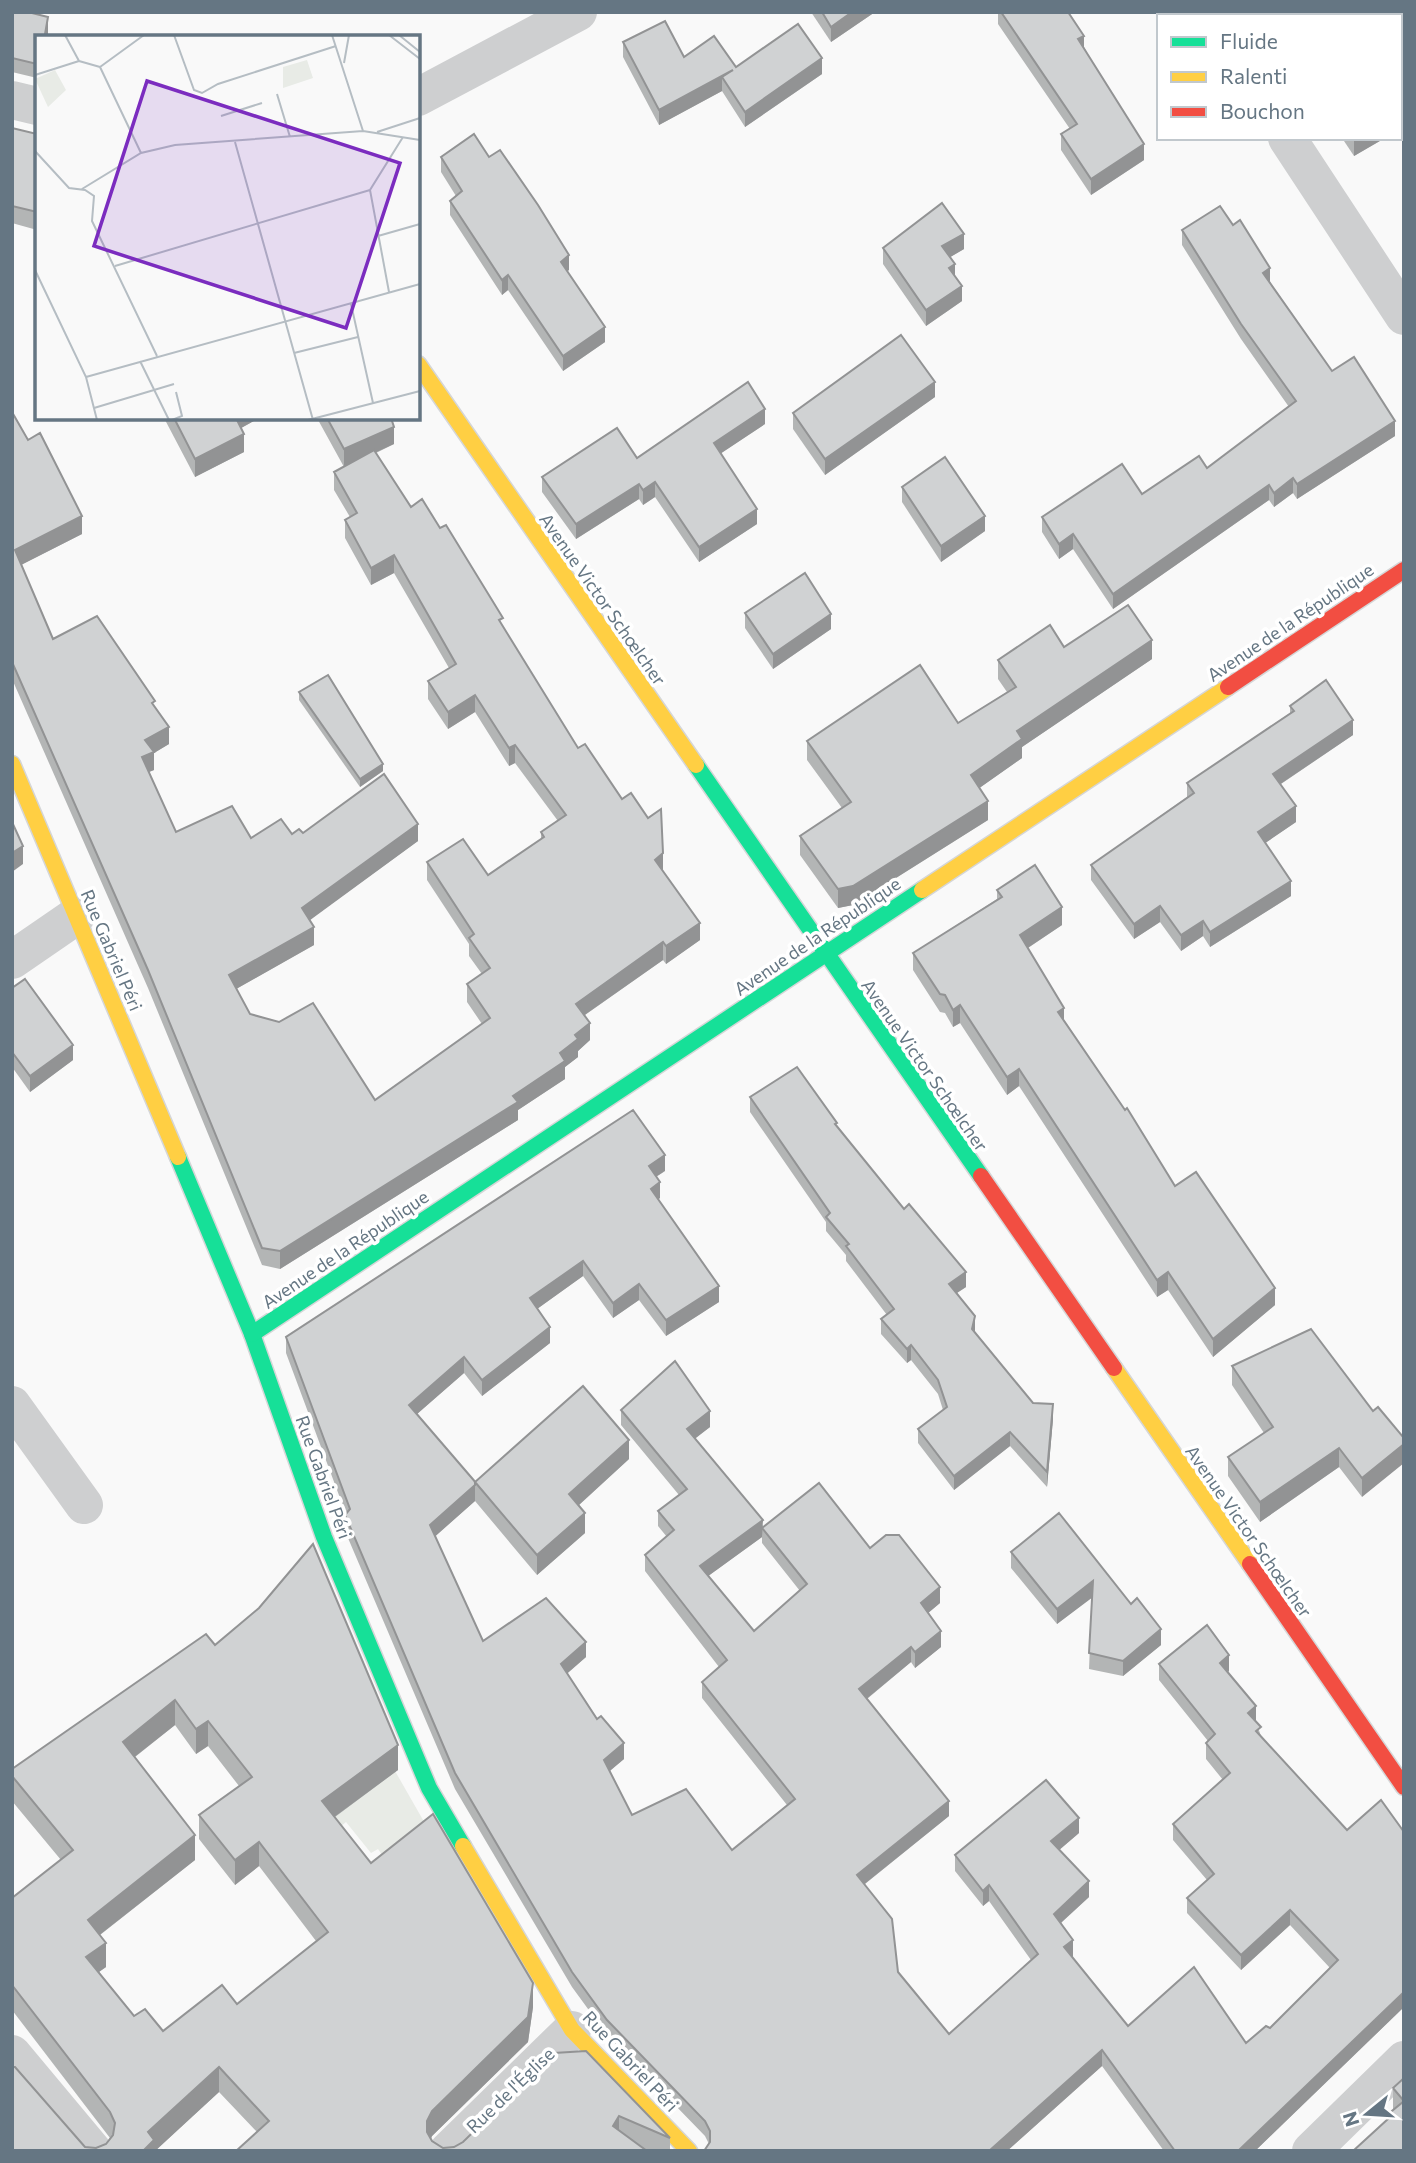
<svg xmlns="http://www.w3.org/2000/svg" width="1416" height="2163" viewBox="0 0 1416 2163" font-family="Commissioner,sans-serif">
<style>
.green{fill:#e8ebe6}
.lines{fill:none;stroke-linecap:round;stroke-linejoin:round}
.fast-casing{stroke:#d5d6d7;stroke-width:19}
.slow-casing{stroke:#d5d6d7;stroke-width:19}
.jam-casing{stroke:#d5d6d7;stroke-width:19}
.street{stroke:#cecfd0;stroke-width:38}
.fast{stroke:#16e098;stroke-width:16}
.slow{stroke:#ffcf43;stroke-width:16}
.jam{stroke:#f24e42;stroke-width:16}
.wall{fill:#b3b5b5;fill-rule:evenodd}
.shaded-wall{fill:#929394}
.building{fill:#d0d2d3;stroke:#929394;stroke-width:2;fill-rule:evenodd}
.labels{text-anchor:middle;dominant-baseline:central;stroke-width:7;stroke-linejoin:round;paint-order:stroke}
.street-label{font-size:18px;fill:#657683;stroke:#fff}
.inset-road{fill:none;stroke:#b5bdc3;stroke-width:2}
.view{fill:#7b2cbf;fill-opacity:0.15;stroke:#7b2cbf;stroke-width:3.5}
.inset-edge{fill:none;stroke:#657683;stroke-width:3.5}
</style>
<rect width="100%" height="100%" fill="#f9f9f9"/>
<!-- green -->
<path class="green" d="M395,1771L427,1827L387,1862L378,1849L371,1853L346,1822L340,1827L332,1818Z"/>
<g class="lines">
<!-- fast casing -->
<g class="fast-casing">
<g id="fast">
<path d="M696,765L981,1176"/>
<path d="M178,1157L252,1334L324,1537L429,1788L463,1846"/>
<path d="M252,1334L922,890"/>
</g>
</g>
<!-- slow casing -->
<g class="slow-casing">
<g id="slow">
<path d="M418,364L696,765"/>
<path d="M12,764L178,1157"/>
<path d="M922,890L1228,687"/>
<path d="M1114,1368L1250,1564"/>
<path d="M463,1846L572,2030L689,2151"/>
</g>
</g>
<!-- jam casing -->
<g class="jam-casing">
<g id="jam">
<path d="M1228,687L1404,570"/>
<path d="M981,1176L1114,1368"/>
<path d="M1250,1564L1404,1787"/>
</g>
</g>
<!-- street -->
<g class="street">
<path d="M1226,16L1233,12"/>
<path d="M418,97L578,12"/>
<path d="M12,100L37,106"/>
<path d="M1287,138L1404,316"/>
<path d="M12,960L76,916"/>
<path d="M12,1405L84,1505"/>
<path d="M12,2054L93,2151"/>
<path d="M448,2151L572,2030"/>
<path d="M1311,2151L1404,2060"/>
</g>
<!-- fast -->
<use href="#fast" class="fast"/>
<!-- slow -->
<use href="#slow" class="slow"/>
<!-- jam -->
<use href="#jam" class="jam"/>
</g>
<!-- wall -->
<g class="wall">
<path d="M12,12L48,32L37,37V78L12,72Z"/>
<path d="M811,12H875L831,42Z"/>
<path d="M998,12H1068L1084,47L1144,160L1091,195L1061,150V134L1070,129L998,24Z"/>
<path d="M623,42L684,57L736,67L822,74L745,127L722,91L659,125L623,57Z"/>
<path d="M12,128L37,134V230L12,223Z"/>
<path d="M1342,138H1385L1354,156Z"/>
<path d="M441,157H489L569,270L567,271L605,342L563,371L508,290L502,295L450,215V201L456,196L441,172Z"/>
<path d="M1404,186V211L1402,207V187Z"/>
<path d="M1182,230L1270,282L1332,371L1395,436L1297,499L1293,493L1274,507L1269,500L1113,609L1073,549L1059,559L1042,532V517L1142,494L1207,468L1289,407L1241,339L1182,245Z"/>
<path d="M883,248L964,249L950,257L962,301L926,326L883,264Z"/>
<path d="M935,397L825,475L793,429V413Z"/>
<path d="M12,412L82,534L21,565L53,639L155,707L169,744L154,753V770L148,772L176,832L251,838L303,833L418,841L309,920L314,945L236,989L250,1014L375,1100L482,1024L467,1002V984L482,974L469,956V944L427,880V862L488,875L541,839V832L558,821L515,763L509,766L475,712L448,729L428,699V681L449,668L394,573L371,585L345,538V520L350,517L334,490V472L344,467L317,418H391L394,444L376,453L411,507L503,627L578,748L663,871L700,940L666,964L663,960L585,1015L590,1040L578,1051V1057L565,1067V1079L518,1110V1120L280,1269L262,1265L148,988L12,679Z"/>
<path d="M164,418H259L241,428L244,452L195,477Z"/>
<path d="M765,424L721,453L757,524L699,562L655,497L643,505L639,499L576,539L542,492V477L637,458Z"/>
<path d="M902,487L985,531L941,562L902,502Z"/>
<path d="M745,613L831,629L773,669L745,628Z"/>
<path d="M1064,647L1152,659L1022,747V758L979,788L988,820L853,905L838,908L800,855V836L842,808L807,760V741L958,723L1007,692L998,679V660Z"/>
<path d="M1404,663V678L1402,676V664Z"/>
<path d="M299,692L383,771L360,787L299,700Z"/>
<path d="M1290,706L1353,735L1281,784L1296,822L1265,843L1291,896L1210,947L1203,936L1181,951L1160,922L1134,939L1091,880V865L1187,797V783L1290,713Z"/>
<path d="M997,890L1062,925L1028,948L1064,1020L1175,1186L1275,1305L1213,1357L1168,1290L1157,1297L1019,1086L1007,1095L960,1023L953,1027L945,1013L940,1012L913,970V953L997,899Z"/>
<path d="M12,988L73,1060L30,1092L12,1067Z"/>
<path d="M750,1097L837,1127L966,1287L957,1293L975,1330L974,1332L1033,1403L1053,1419L1047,1487L1010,1446L954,1490L918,1443V1429L943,1410L938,1394L911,1360L907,1363L881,1334V1319L887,1315L846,1261V1255L826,1231V1222L750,1112Z"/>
<path d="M665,1171L656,1177L660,1198L658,1199L719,1302L666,1336L639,1300L613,1318L583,1276L537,1309L550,1343L482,1396L464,1373L417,1414L475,1482L629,1459L578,1506L585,1533L537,1575L475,1501L435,1536L483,1641L586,1657L567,1673L624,1759L609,1771L632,1815L732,1850L787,1805L702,1698V1682L719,1667L645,1571V1555L667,1537L658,1526V1511L679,1495L621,1425V1410L710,1427L695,1438L763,1526L870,1548L940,1603L928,1613L941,1647L915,1668L911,1662L867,1699L949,1816L865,1884L898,1972L949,2034L1031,1960L989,1901L983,1906L955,1871V1855L1079,1833L1059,1850L1089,1897L1061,1923L1073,1956L1072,1957L1128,2026L1246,2043L1270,2028L1330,1968L1290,1925L1241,1970L1187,1913V1898L1207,1880L1173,1840V1824L1223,1780L1206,1759V1743L1208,1741L1159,1680V1664L1229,1671L1227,1672L1256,1722L1261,1736L1404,2007L1255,2151H1164L1102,2066L1007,2151H704L709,2144L705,2136L607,2035L572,1987L455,1789L345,1531L346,1514L286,1353V1337ZM762,1537V1543L800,1591L754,1631L708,1576Z"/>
<path d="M1232,1366L1373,1411L1362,1497L1339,1467L1260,1522L1228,1476V1457L1264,1433L1232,1385Z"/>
<path d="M1011,1552L1131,1604L1161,1645L1123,1676L1089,1669L1092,1597L1057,1624L1011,1568Z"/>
<path d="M215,1645L398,1770L335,1817L371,1863L533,2007L528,2042L432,2136L431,2139L432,2141L443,2148L454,2147L463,2142L554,2053L670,2138V2151H236L257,2132L219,2092L155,2151H12L85,2147L96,2148L106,2144L110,2138L12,2010V1898L61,1860L12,1801V1769ZM175,1725L196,1754L208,1746L239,1786L199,1815V1839L235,1885L259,1866L316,1941L237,2004L163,2031L134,2016L99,1972L106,1967L100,1935L195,1860L135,1757Z"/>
<path d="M1404,2078V2151L1387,2120V2115L1393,2110V2088Z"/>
</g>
<!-- shaded-wall -->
<g class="shaded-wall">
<path d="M852,12H875L831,42V27Z"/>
<path d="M48,17V37H45Z"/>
<path d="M1084,36V51L1078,39Z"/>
<path d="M822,58V74L745,127V112Z"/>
<path d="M733,70L722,77V91L659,125V110Z"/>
<path d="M1404,105V127L1400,129V107Z"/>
<path d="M1354,138H1385L1354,156Z"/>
<path d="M1144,144V160L1091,195V179Z"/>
<path d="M964,234V249L942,262V246Z"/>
<path d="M569,255V270L561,276V262Z"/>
<path d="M955,264V279L949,268Z"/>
<path d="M1270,268V282L1263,287V273Z"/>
<path d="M508,275V290L502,295V280Z"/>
<path d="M962,286V301L926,326V310Z"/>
<path d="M605,327V342L563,371V356Z"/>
<path d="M935,382V397L825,475V459Z"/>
<path d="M765,409V424L714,458V443Z"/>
<path d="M234,418H259L234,432Z"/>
<path d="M1395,421V436L1297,499V484Z"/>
<path d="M394,427V444L344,467V449Z"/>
<path d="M244,434V452L195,477V459Z"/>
<path d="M1293,478V493L1274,507V493Z"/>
<path d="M655,482V497L643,505V490Z"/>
<path d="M639,484V499L576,539V524Z"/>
<path d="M1269,485V500L1113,609V594Z"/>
<path d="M757,509V524L699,562V547Z"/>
<path d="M82,516V534L15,568V550Z"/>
<path d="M985,516V531L941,562V546Z"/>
<path d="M1073,534V549L1059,559V544Z"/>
<path d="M394,555V573L371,585V568Z"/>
<path d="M831,614V629L773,669V654Z"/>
<path d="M1152,640V659L1022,747V758L971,794V775L1017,731Z"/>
<path d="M475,695V712L448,729V712Z"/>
<path d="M1353,720V735L1273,789V774Z"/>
<path d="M169,727V744L154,753V770L142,775V757L145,740Z"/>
<path d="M515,745V763L509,766V748Z"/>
<path d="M383,764V771L360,787V779Z"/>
<path d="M988,801V820L853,905L838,908V889Z"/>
<path d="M1296,806V822L1258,848V832Z"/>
<path d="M418,824V841L302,926V908Z"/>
<path d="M23,846V864L12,872V853Z"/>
<path d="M663,853V871L655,860Z"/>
<path d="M1291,881V896L1210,947V932Z"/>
<path d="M1160,906V922L1134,939V924Z"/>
<path d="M1062,907V925L1020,953V935Z"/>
<path d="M1203,921V936L1181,951V935Z"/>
<path d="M700,923V940L666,964V946Z"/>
<path d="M314,927V945L229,993V975Z"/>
<path d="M663,942V960L576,1021V1004Z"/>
<path d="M960,1005V1023L953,1027V1010Z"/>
<path d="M1064,1008V1025L1058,1012Z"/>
<path d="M590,1023V1040L578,1051V1057L565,1067V1079L518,1110V1120L280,1269V1251L513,1096L560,1053L575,1035Z"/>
<path d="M73,1045V1060L30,1092V1076Z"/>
<path d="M1019,1069V1086L1007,1095V1077Z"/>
<path d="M665,1155V1171L649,1181V1166Z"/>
<path d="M660,1182V1198L651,1205V1189Z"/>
<path d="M583,1261V1276L530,1314V1298Z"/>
<path d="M966,1272V1287L949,1298V1284Z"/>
<path d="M1168,1272V1290L1157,1297V1280Z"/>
<path d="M639,1284V1300L613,1318V1303Z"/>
<path d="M719,1286V1302L666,1336V1320Z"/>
<path d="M1275,1288V1305L1213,1357V1339Z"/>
<path d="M975,1316V1330L972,1344V1329Z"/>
<path d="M550,1327V1343L482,1396V1380Z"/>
<path d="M911,1345V1360L907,1363V1349Z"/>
<path d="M464,1357V1373L409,1421V1405Z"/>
<path d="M1053,1404V1419L1047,1487V1472Z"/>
<path d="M710,1411V1427L687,1445V1429Z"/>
<path d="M1010,1432V1446L954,1490V1476Z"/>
<path d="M629,1440V1459L569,1514V1494Z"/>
<path d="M1404,1444V1463L1362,1497V1478Z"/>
<path d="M1339,1448V1467L1260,1522V1502Z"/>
<path d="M475,1485V1501L430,1541V1525Z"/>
<path d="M585,1513V1533L537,1575V1555Z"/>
<path d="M763,1520L762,1537L700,1582V1566Z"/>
<path d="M1093,1581V1597L1057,1624V1609Z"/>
<path d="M940,1587V1603L921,1619V1603Z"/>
<path d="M1161,1629V1645L1123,1676V1661Z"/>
<path d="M941,1631V1647L915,1668V1652Z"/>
<path d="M586,1642V1657L561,1679V1664Z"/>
<path d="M911,1647V1662L859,1705V1689Z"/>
<path d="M1229,1655V1671L1220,1679V1663Z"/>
<path d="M175,1700V1725L123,1766V1742Z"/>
<path d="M1256,1706V1722L1248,1713Z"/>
<path d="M208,1721V1746L196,1754V1729Z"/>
<path d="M624,1743V1759L604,1776V1760Z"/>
<path d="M398,1745V1770L322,1826V1801Z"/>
<path d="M949,1801V1816L857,1890V1875Z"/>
<path d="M1079,1818V1833L1051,1857V1841Z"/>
<path d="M195,1835V1860L88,1944V1920Z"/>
<path d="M259,1842V1866L235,1885V1860Z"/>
<path d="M1089,1881V1897L1054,1929V1914Z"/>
<path d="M989,1885V1901L983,1906V1891Z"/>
<path d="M1290,1910V1925L1241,1970V1955Z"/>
<path d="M1073,1940V1956L1064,1963V1947Z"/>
<path d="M106,1943V1967L86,1981V1957Z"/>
<path d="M533,1983V2007L528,2042L432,2136L427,2146V2121L432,2111Z"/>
<path d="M1404,1992V2007L1255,2151H1238Z"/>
<path d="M1102,2050V2066L1007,2151H989Z"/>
<path d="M219,2067V2092L155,2151H143L148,2132Z"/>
<path d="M619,2116V2141L613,2126Z"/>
</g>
<!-- building -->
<g class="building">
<path d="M12,12H28L48,17L45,34L53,37H37V64L12,58Z"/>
<path d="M822,12H852L831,27Z"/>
<path d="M1001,12H1068L1084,36L1078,39L1144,144L1091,179L1061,134L1077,124Z"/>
<path d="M1326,12H1404V105L1400,107V16H1321Z"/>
<path d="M665,21L684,57L714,36L736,67L798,24L822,58L745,112L722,77L733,70L659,110L623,42Z"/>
<path d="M12,128L37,134V212L12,206Z"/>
<path d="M474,134L489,157L500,150L538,205L569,255L561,262L605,327L563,356L508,275L502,280L450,201L462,191L441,157Z"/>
<path d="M942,203L964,234L942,246L955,264L949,268L962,286L926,310L883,248Z"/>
<path d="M1220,206L1233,225L1240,220L1270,268L1263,273L1332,371L1354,357L1395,421L1297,484L1293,478L1274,493L1269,485L1113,594L1073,534L1059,544L1042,517L1122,464L1142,494L1199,456L1207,468L1296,401L1241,324L1182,230Z"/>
<path d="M901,335L935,382L825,459L793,413Z"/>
<path d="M748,382L765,409L714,443L757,509L699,547L655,482L643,490L639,484L576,524L542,477L617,428L637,458Z"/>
<path d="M12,412L28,440L40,433L82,516L15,550L53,639L97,616L155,701L152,703L169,727L145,740L154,752L142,757L176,832L232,806L251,838L281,819L292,834L299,829L303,833L384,774L418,824L302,908L314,927L229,975L250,1014L279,1022L313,1003L375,1100L490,1018L467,984L490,968L469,938L474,934L427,862L463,839L488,875L544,837L541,832L566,815L515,745L509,748L475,695L448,712L428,681L456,664L394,555L371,568L345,520L357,513L334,472L374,450L411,507L422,499L440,528L446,525L503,618L499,620L578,748L585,744L622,799L631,793L648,818L661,809L663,853L655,860L700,923L666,946L663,942L576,1004L590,1023L575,1035L578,1039L560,1053L565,1061L513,1096L518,1102L280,1251L262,1248L148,970L12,662Z"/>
<path d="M174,418H236L244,434L195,459Z"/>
<path d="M327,418H391L394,427L344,449Z"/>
<path d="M945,457L985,516L941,546L902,487Z"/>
<path d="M805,573L831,614L773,654L745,613Z"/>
<path d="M1128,605L1152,640L1017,731L1022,739L971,775L988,801L853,886L838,889L800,836L851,802L807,741L920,665L958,723L1016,687L998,660L1050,625L1064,647Z"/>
<path d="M328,675L383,764L360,779L299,692Z"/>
<path d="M1326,680L1353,720L1273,774L1296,806L1258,832L1291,881L1210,932L1203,921L1181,935L1160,906L1134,924L1091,865L1194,793L1187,783L1294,711L1290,706Z"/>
<path d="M12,822L23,846L12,853Z"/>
<path d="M1035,865L1062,907L1020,935L1064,1008L1058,1012L1125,1110L1127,1108L1175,1186L1196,1172L1275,1288L1213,1339L1168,1272L1157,1280L1019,1069L1007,1077L960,1005L953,1010L945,995L940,994L913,953L1002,897L997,890Z"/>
<path d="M25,979L73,1045L30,1076L12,1052V988Z"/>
<path d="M797,1067L837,1123L835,1124L904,1209L909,1204L966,1272L949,1284L975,1316L972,1329L1033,1403L1053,1404L1047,1472L1010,1432L954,1476L918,1429L947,1407L938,1380L911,1345L907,1349L881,1319L894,1309L846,1246L849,1244L826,1217L830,1213L750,1097Z"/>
<path d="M633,1110L665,1155L649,1166L660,1182L651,1189L719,1286L666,1320L639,1284L613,1303L583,1261L530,1298L550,1327L482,1380L464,1357L409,1405L477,1484L475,1482V1485L430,1525L483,1641L546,1598L586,1642L561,1664L597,1719L601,1716L624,1743L604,1760L632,1815L686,1789L732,1850L795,1799L702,1682L727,1660L645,1555L674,1530L658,1511L687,1489L621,1410L675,1361L710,1411L687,1429L763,1520L700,1566L754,1631L807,1584L762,1528L819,1483L870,1548L886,1535H899L940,1587L921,1603L941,1631L915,1652L911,1647L859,1689L949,1801L857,1875L892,1919L898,1972L949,2034L1038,1954L989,1885L983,1891L955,1855L1046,1780L1079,1818L1051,1841L1089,1881L1054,1914L1073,1940L1064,1947L1128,2026L1194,1967L1246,2043L1266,2026L1270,2028L1338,1960L1290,1910L1241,1955L1187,1898L1214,1874L1173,1824L1230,1773L1206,1743L1215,1734L1159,1664L1207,1625L1229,1655L1220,1663L1256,1706L1248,1713L1261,1727L1256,1731L1347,1830L1381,1800L1404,1832V1992L1238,2151H1175L1102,2050L989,2151H704L710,2142V2131L705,2121L607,2020L572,1972L455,1773L345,1515L350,1509L286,1337Z"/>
<path d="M1311,1329L1373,1411L1378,1407L1404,1438V1444L1362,1478L1339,1448L1260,1502L1228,1457L1273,1427L1232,1366Z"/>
<path d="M583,1386L629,1440L569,1494L585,1513L537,1555L475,1482Z"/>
<path d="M1059,1513L1131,1604L1137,1598L1161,1629L1123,1661L1089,1653L1093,1581L1057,1609L1011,1552Z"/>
<path d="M313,1544L398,1745L322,1801L371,1863L433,1814L533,1983L528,2017L432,2111L427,2121V2132L432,2141L443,2148L454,2147L463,2142L554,2053L586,2051L670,2138L619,2116L613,2126L647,2151H236L269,2121L219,2067L148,2132L154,2140L143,2151H12V2067H15L85,2147L96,2148L106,2144L113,2135L115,2123L110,2112L12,1985V1898L73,1850L12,1776V1769L206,1634L215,1645L259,1608ZM175,1700L196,1729L208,1721L252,1777L199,1815L235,1860L259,1842L328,1932L237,2004L222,1985L163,2031L145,2009L134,2016L86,1957L106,1943L88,1920L195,1835L123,1742Z"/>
<path d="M1404,2078V2151H1353L1389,2118L1387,2115L1404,2101L1393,2088Z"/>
</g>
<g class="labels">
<!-- street labels -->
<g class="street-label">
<text transform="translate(603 599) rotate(55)">Avenue Victor Schœlcher</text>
<text transform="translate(1290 622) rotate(-34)">Avenue de la République</text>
<text transform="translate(817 936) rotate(-34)">Avenue de la République</text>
<text transform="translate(112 950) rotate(67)">Rue Gabriel Péri</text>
<text transform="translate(925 1065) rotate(55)">Avenue Victor Schœlcher</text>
<text transform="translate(345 1249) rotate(-34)">Avenue de la République</text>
<text transform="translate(324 1477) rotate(70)">Rue Gabriel Péri</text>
<text transform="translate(1249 1531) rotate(55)">Avenue Victor Schœlcher</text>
<text transform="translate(631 2061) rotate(47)">Rue Gabriel Péri</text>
<text transform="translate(510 2090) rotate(-44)">Rue de l'Église</text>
</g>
</g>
<!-- overview -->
<g transform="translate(35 35)">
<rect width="385" height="385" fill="#f9f9f9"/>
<path d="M272,25L278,43L248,53V32ZM20,35L31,55L13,72L0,44Z" fill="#e8ebe6"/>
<path class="inset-road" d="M30,0L44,26M139,0L159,55L167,58L183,49L301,11M297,0L328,96M354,0L385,24M364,0L385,17M44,26L65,32M309,28L314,0M65,32L106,118M65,32L109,0M0,40L44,26M242,59L255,102M186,81L227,68M342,97L385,83M200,107L278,385M0,116L34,153L50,155L59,161L57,186L122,321M47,154L106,118L140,110L328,96L385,105M343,201L385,189M80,231L335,155M0,235L51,342L62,385M354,257L335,155L368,102M316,269L338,368M259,318L323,302M105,326L134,385M51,342L385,249M59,373L139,349M137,385L147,381L141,357M273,385L385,356"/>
<path class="view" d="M112,46L365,128L311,293L59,211Z"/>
<rect width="385" height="385" class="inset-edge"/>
</g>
<!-- border -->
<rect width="1416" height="2163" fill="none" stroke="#657683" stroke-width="28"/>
<!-- legend -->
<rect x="1157" y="14" width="245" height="126" fill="#ffffff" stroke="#c1c8cd" stroke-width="2"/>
<rect x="1171" y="37" width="35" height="10" fill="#16e098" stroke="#c1c8cd" stroke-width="2"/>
<text x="1220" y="49" font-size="21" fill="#657683">Fluide</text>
<rect x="1171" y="72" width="35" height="10" fill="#ffcf43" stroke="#c1c8cd" stroke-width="2"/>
<text x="1220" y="84" font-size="21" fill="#657683">Ralenti</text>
<rect x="1171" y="107" width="35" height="10" fill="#f24e42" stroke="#c1c8cd" stroke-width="2"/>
<text x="1220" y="119" font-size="21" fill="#657683">Bouchon</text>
<!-- north arrow -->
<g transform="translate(1367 2114) rotate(252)" stroke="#ffffff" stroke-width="5" paint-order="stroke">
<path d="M0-5L12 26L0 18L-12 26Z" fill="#657683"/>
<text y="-10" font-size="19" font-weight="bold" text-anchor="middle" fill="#657683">N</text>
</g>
</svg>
